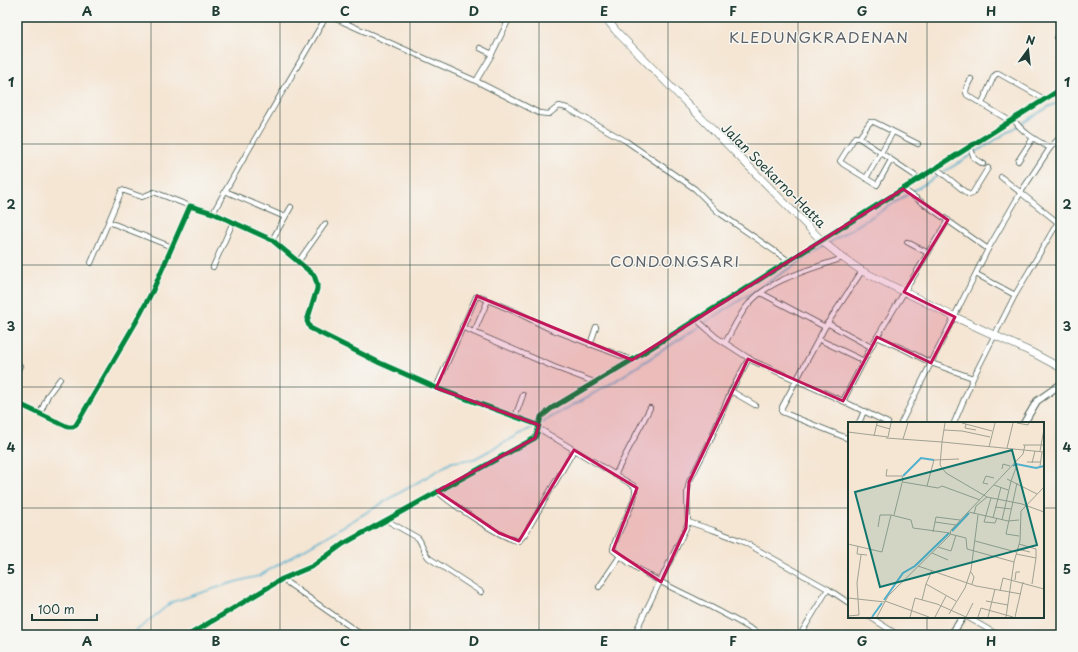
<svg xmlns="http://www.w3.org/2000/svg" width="1078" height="652" viewBox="0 0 1078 652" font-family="'Playpen Sans',sans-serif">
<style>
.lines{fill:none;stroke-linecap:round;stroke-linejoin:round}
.stream{stroke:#50b1cf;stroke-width:1.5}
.minor-casing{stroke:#3f564c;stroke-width:6}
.secondary-casing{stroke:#3f564c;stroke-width:8}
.trunk-casing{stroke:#3f564c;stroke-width:8}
.minor{stroke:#fff;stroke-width:4.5}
.secondary{stroke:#fff;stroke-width:6}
.trunk{stroke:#fff;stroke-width:7}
.cycleway-casing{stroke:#f6f6f2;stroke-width:8}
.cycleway{stroke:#00873e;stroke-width:5}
.marked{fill:#c2185b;fill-opacity:0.2;stroke:#c2185b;stroke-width:3;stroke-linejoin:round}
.grid{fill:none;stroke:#1f3d34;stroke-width:1;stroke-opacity:0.55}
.labels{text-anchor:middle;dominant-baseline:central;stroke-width:3;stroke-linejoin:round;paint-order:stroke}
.street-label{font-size:13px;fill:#1f3d34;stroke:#f6f6f2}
.quarter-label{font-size:15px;letter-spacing:1px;fill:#5e6266;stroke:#f6f6f2}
.inset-river{fill:none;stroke:#50b1cf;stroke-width:2}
.inset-road{fill:none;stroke:#9fa293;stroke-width:1}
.view{fill:#0f766e;fill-opacity:0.15;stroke:#0f766e;stroke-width:2}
.inset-edge{fill:none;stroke:#1f3d34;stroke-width:2}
.neatline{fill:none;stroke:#1f3d34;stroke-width:1.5}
.grid-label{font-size:13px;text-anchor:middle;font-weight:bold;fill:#1f3d34}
</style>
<rect width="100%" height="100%" fill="#f6f6f2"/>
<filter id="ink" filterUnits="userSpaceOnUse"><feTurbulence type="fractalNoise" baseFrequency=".025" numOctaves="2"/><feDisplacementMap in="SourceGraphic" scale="8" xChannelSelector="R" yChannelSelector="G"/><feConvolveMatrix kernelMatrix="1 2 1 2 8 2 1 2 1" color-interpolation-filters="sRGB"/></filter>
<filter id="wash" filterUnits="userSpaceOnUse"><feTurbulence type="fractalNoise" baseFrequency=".012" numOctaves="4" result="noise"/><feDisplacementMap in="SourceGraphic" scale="16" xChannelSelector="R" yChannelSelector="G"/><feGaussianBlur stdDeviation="0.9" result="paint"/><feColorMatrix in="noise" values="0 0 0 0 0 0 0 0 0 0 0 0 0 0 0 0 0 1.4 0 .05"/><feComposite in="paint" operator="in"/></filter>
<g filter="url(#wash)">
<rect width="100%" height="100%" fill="#f5e5d3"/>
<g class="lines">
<!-- stream -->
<g class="stream">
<path d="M910,193L1050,106L1061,102"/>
<path d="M829,243L907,195"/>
<path d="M541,423L612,383L824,246"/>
<path d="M131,635L172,602L235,582L259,576L452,462L474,459L535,426"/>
</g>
</g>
</g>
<g filter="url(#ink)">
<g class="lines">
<!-- minor casing -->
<g class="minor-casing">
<g id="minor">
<path d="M332,17L476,81L539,113L549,114L559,106L567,108L626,141L695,189L718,212L789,261"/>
<path d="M496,17L507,22"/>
<path d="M1061,29L1057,38L1061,43"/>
<path d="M480,48L492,54"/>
<path d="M971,79C968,84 964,90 967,95L1010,121"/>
<path d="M476,81L491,56L510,17"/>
<path d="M982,103L994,76L998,73L1044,99"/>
<path d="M1013,119C1023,133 1036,140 1050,148"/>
<path d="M859,138L920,179"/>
<path d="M970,146L974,158L983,164"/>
<path d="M891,160L877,185L843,164L840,161L855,137L859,138L870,122H874L918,144"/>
<path d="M1018,161L1033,138"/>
<path d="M936,168L969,195L972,194L988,168"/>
<path d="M1001,177L1061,225"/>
<path d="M866,178L893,132"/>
<path d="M903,189L988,249"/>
<path d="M225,191L285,217"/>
<path d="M213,213C249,147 288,83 326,17"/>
<path d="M109,222L172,247"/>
<path d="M272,240L291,207"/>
<path d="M907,242L928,253"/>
<path d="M298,262L325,224"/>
<path d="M91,263L122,190L142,197L154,192L190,206"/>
<path d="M213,267L233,222"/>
<path d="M976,274L1015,295"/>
<path d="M761,293L825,327"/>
<path d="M696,319L716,337L753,361L843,401L888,423"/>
<path d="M827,323L871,347"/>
<path d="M462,327L554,367L594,382"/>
<path d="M474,332L488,300"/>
<path d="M877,337L906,350L931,363L973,378"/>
<path d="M818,339L864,361"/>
<path d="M725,343C732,331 738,317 747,306C768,279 812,269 843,258"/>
<path d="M590,345L596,327"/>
<path d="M17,372L20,366"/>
<path d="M436,388L476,297L478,296L516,312L548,328L632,360"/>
<path d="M731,391L755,405"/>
<path d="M843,401L871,347L948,220"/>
<path d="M17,403L68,427H73L76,425L136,322L153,290L190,206L213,213L272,240L314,275L317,284V289L307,321L310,328L380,363L439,389L538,425"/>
<path d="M40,414L48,395L60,379"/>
<path d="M515,417L523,395"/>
<path d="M859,423L864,411"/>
<path d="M901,423L988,249L1021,192L1050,148L1061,136"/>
<path d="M954,423L973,378L1015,295L1058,222"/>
<path d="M538,428L634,486C641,498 614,534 613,550C635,570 664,584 691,597C715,609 739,621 761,635"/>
<path d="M849,439L782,412V407L825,327L862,271"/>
<path d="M615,475L650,408"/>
<path d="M437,491C450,503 503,540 519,541L525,534L574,450"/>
<path d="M386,520L418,538C423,544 423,552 429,558L481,592"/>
<path d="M688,522L713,530L742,541L828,589L849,603"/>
<path d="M282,579L362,635"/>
<path d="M599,587L620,556"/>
<path d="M870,617L898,635"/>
<path d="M967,617L998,635"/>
<path d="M189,635L282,579L313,566L343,544L535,438L537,433L541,417L552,408L632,360L1061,89"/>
<path d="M634,635L686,528L688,522L687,493L689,482L710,441L731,391L749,358"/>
<path d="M800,635L828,589"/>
</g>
</g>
<!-- secondary casing -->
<g class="secondary-casing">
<g id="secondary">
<path d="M1024,423L1037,401L1061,384"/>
<path d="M951,635L963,617"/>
</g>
</g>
<!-- trunk casing -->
<g class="trunk-casing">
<path id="trunk" d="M605,17L616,31L822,241L843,258L862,271L955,317L1033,353L1061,368"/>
</g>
<!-- minor -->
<use href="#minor" class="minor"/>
<!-- secondary -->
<use href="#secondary" class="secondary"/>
<!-- trunk -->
<use href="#trunk" class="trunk"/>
<!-- cycleway casing -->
<g class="cycleway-casing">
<g id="cycleway">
<path d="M17,403L68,427H73L76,425L136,322L153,290L190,206L213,213L272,240L314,275L317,284V289L307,321L310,328L380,363L439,389L538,425"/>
<path d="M189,635L282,579L313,566L343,544L535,438L537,433L541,417L552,408L632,360L1061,89"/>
</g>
</g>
<!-- cycleway -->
<use href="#cycleway" class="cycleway"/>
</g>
</g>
<!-- marked area -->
<path class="marked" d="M903,189L948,220L904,292L955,317L931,363L877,337L843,401L748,359L689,482L686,528L661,582L613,550L637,488L574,450L519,541L499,533L437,491L535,438L539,425L436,388L477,296L632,360Z"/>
<!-- grid -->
<path class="grid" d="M151,17V635M280,17V635M410,17V635M539,17V635M668,17V635M798,17V635M927,17V423M17,144H1061M17,265H1061M17,387H1061M17,508H849M1043,508H1061M927,617V635"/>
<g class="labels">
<!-- street labels -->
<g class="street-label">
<text transform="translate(774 175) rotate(45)">Jalan Soekarno-Hatta</text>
</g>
<!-- quarter labels -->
<g class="quarter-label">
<text x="819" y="36">KLEDUNGKRADENAN</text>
<text x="675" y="260">CONDONGSARI</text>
</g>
</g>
<!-- overview -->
<g transform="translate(848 422)">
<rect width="196" height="196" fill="#f5e5d3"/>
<path class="inset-river" d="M165,44L168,42L188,46L196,44M55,54L73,36L86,38M104,109L121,91M36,178L55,151L67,144L101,111M24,195L34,181"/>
<path class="inset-road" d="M97,1L94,20L196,30M114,1L144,9M169,1L180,3L181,1M118,2L117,6L128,8M28,3L42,7M96,8L114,9L142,15M0,10L40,15M26,14L29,1M40,15L43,1M38,16L94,20L92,43L98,51L139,75L174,82L196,90M55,17L60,1M175,23H196M141,25L147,1M159,26L165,1M192,29L196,7M179,40H193M184,41L187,29M192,44L194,30M39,47L38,54H54L55,57L46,93M154,47L155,42L162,44M159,57L189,72M55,60L90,66L94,64L132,78M169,61L158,112L171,114M140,62L135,61L138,54L146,56M146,63L160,68M79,64L86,38L111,37M143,76L136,100L147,101L149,96M147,85L163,87M121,90L160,99L171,98M126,92L128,84L139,75M145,96L153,65M154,98L163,59L169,43M87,100L108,103M30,105L32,93H43M85,110L88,95L112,98M102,112L118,116L119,127L166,140M127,119L168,130M0,122L34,130L43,93L63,98L65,106L102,111M10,124L9,132L19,133M90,125L103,129L108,113M169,127L182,130M84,131L100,138M168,132L188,136V127L171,122M70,144L128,164L173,172M84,148L78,162L108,179M123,150L126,155L124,162M167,158L168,150H172M184,162L188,136M152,169L155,156L196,167M0,176L37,180M74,178L78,162M37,179L81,195M138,179L160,183M101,192L117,166L123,148L130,93M0,194L11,193L9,161L13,133M29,195L40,174L102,113L103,108L175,32L177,23M62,195L67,176L89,182L118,195M87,195L98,174M118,195L125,181M130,195L133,186L165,195M140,195L147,167M158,195L166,140L172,119L173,89L196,65M167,195L175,160"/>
<path class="view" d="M164,28L189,123L32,165L7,70Z"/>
<rect width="196" height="196" class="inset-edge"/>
</g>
<!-- margin -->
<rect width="1078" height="652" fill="none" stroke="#f6f6f2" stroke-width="44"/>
<!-- north arrow -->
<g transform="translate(1028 50) rotate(15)" stroke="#f6f6f2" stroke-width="3" paint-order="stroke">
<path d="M0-3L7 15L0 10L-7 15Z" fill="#1f3d34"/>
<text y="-6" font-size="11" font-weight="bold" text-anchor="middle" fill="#1f3d34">N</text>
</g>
<!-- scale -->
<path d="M32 614v6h65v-6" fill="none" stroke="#1f3d34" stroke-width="2"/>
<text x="38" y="614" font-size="12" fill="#1f3d34" stroke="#f6f6f2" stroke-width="3" paint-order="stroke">100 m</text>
<rect x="22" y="22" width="1034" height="608" class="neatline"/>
<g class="grid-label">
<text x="87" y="16">A</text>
<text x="216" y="16">B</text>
<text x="345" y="16">C</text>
<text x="474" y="16">D</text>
<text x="604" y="16">E</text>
<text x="733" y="16">F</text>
<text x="862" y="16">G</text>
<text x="991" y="16">H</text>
<text x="11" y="87">1</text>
<text x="1067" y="87">1</text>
<text x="11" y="209">2</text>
<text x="1067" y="209">2</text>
<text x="11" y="331">3</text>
<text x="1067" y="331">3</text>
<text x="11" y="452">4</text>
<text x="1067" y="452">4</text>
<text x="11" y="574">5</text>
<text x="1067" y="574">5</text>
<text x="87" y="646">A</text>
<text x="216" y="646">B</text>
<text x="345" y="646">C</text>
<text x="474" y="646">D</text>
<text x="604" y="646">E</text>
<text x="733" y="646">F</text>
<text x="862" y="646">G</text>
<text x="991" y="646">H</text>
</g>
</svg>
